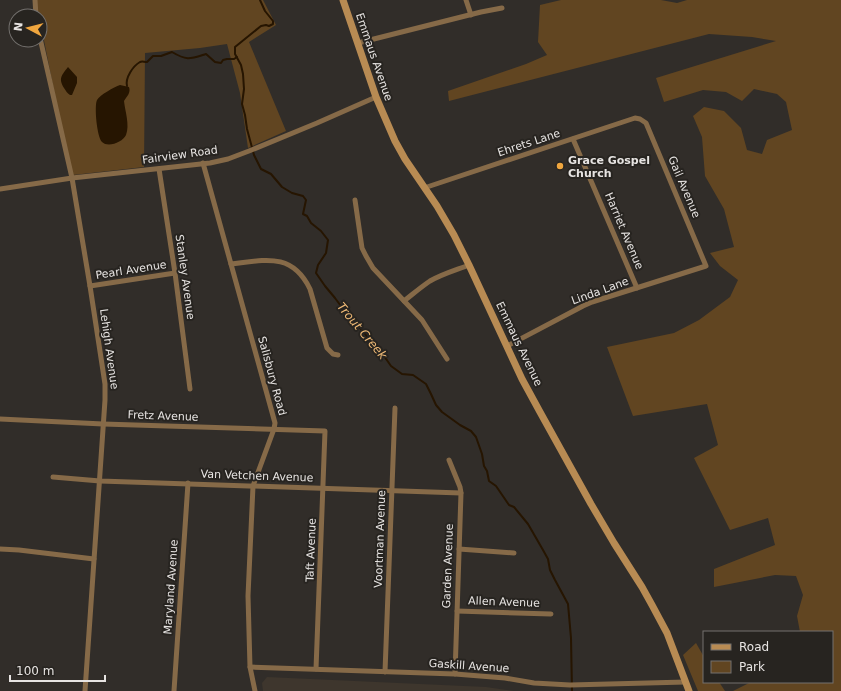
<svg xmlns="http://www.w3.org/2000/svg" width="841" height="691" viewBox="0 0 841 691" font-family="'DejaVu Sans',sans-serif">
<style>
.built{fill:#3e362d}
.green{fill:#614521}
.water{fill:#261501}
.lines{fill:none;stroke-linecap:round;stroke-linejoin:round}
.stream{stroke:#261501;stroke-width:2}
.minor{stroke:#866a48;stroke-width:5}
.secondary{stroke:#b88b53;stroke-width:7}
.poi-dot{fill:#f0a63e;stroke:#272420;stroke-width:1.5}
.labels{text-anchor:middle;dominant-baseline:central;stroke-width:4;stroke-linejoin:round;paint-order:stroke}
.street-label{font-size:11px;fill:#e7e4e2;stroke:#272420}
.poi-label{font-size:11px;font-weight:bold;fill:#e7e4e2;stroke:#272420;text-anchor:start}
.water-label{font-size:12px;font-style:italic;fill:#eeb976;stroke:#272420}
</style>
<rect width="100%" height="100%" fill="#312d29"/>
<!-- built -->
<path class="built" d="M267,677L486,687L514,691H263L262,683Z"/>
<!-- green -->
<g class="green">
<path d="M37,0H263L276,25L249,42L286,131L248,148L240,93L227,44L200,48L145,53L144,167L73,175L57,106L40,20V16H39L37,6Z"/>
<path d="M561,0H661L677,3L687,0H841V691H733L751,682H832V632H800L797,616L803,595L796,576L775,575L714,587V569L775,545L768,518L730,530L694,458L718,445L707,404L633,416L607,347L674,333L699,320L730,297L738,280L720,266L710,253L734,247L724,209L705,176L702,137L693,116L704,107L724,111L741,128L747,150L762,154L767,140L792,130L786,102L777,94L754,89L742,101L726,92L703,90L664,102L656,78L776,41L752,37L709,34L449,101L448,91L526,64L547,55L538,42L540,5Z"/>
<path d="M696,643L704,657V682H719L725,691H698L683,655Z"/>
</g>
<!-- water -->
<g class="water">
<path d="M68,67L77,77V83L72,95H70C67,93 66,91 64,88C58,78 62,75 68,67Z"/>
<path d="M120,85L129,87C131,93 127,96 124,101C125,111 130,125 126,135C123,142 108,148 102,142C97,137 94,106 97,100C100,95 114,87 120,85Z"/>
</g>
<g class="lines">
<!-- stream -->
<g class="stream">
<path d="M260,0L265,11L273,21V24L269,26L266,25L261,26L235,47V54L241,65L243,74L244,89L242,104L245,115L247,129L254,155L261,169L271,174L282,187L292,193L303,196L306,200L303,214L307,216L311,223L321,231L328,240L326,253L318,265L316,273L325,286L335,298L349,317L362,330L375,347L384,356L391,366L402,374L413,375L426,384L431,394L436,405L442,412L460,425L471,431L476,437L482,454L484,466L487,471L489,481L496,486L509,505L514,507L528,524L543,550L548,559L550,570L555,580L568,604L571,638L572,691"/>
<path d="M127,86C125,78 133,66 140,62C142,61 144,62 147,62L153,56H161L172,52C187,61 190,59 206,54L215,62L221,63L223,60L227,59H234L237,57"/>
</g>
<!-- minor -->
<g class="minor">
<path d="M35,0L36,16"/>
<path d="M466,0L471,15"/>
<path d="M40,38L72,178L90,286L105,384V400L85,691"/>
<path d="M358,43L481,12L502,8"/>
<path d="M573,139L637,288"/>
<path d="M203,163L275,423L274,429L253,486L248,596L250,667L255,691"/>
<path d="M159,169L175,273L190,389"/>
<path d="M424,188L635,118L640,119L646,123L706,266L592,302L583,306L507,346"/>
<path d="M0,189L72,178L210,163L228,159L249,151L317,123L376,97"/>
<path d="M355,200L362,248L366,256L373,268L422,320L447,359"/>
<path d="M231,264C265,260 292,252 310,289L327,348L333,354L338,355"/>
<path d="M90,286L175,273"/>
<path d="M404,301C413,294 421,287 430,281C442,274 456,270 469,265"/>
<path d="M0,419L103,424L325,431L316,669"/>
<path d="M449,460L460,487L461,493L455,674"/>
<path d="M53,477L100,481L461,493"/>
<path d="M0,549L19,550L94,559"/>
<path d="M459,549L514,553"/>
<path d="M457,611L551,614"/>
<path d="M250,667L455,674L505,678L534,683L570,685L686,682"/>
<path d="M385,672L395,408"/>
<path d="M174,691L188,483"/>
</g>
<!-- secondary -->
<path class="secondary" d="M343,0L376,97L395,141L405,159L437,206L454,235L469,265L522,379L540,412L591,504L614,543L642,587L652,605L667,633L689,691"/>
</g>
<!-- markers -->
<circle class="poi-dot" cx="560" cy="166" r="4"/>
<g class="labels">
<!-- street labels -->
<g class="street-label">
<text transform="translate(374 57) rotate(71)">Emmaus Avenue</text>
<text transform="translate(529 143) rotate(-18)">Ehrets Lane</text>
<text transform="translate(180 155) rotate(-8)">Fairview Road</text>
<text transform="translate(684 187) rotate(67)">Gail Avenue</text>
<text transform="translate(624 231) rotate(67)">Harriet Avenue</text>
<text transform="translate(131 270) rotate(-9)">Pearl Avenue</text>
<text transform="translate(185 277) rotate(82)">Stanley Avenue</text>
<text transform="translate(600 291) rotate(-20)">Linda Lane</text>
<text transform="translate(519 344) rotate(64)">Emmaus Avenue</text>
<text transform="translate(109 349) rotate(82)">Lehigh Avenue</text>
<text transform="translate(272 376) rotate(75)">Salisbury Road</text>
<text transform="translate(163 416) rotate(2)">Fretz Avenue</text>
<text transform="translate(257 476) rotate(2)">Van Vetchen Avenue</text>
<text transform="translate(380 539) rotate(-88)">Voortman Avenue</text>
<text transform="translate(311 550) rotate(-88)">Taft Avenue</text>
<text transform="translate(448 566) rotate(-88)">Garden Avenue</text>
<text transform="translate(171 587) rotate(-86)">Maryland Avenue</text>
<text transform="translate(504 602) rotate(2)">Allen Avenue</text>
<text transform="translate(469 666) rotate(4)">Gaskill Avenue</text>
</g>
<!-- poi labels -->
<g class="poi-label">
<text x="568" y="160">Grace Gospel<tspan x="568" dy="13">Church</tspan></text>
</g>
<!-- water labels -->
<g class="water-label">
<text transform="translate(362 331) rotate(50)">Trout Creek</text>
</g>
</g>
<!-- legend -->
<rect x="703" y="631" width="130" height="52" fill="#272420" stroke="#74716e"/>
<rect x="711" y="644" width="20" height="6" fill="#b88b53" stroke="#74716e"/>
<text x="739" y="651" font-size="12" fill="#e7e4e2">Road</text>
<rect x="711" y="661" width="20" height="12" fill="#614521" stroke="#74716e"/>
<text x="739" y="671" font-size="12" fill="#e7e4e2">Park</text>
<!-- north arrow -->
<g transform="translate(28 28) rotate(277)"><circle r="19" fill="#272420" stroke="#74716e"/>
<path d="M0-3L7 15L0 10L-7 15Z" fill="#f0a63e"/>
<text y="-6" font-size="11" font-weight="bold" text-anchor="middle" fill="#e7e4e2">N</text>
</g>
<!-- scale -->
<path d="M10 675v6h95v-6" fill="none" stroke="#e7e4e2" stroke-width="2"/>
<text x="16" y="675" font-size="12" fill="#e7e4e2" stroke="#272420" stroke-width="3" paint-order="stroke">100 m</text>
</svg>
